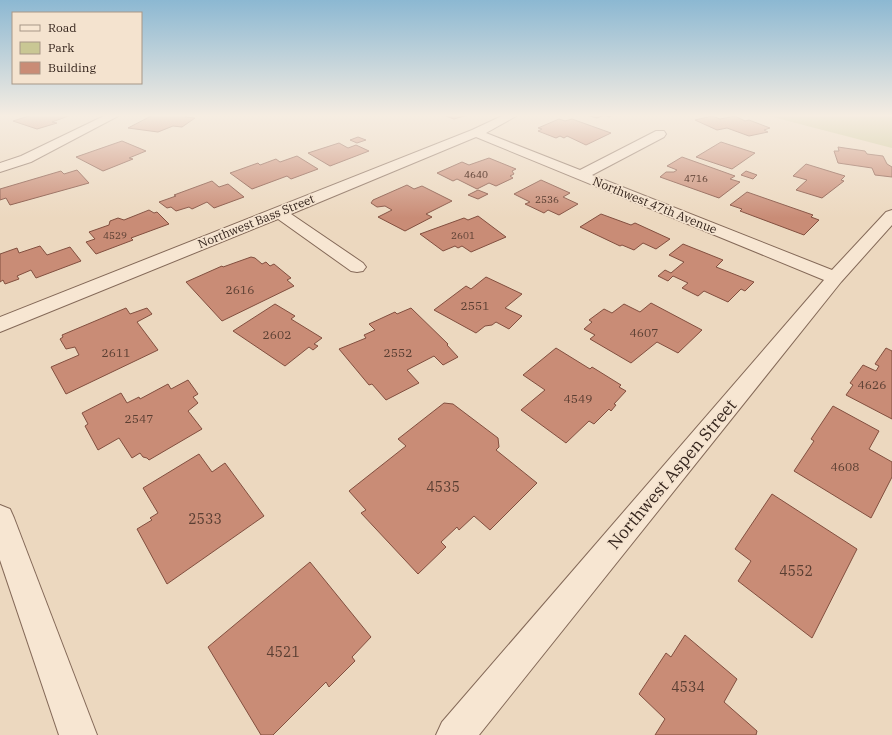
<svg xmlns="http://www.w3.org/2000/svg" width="892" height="735" viewBox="0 0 892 735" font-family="'IBM Plex Serif',serif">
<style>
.green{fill:#c9c794}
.building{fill:#c98c76;stroke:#824f3f}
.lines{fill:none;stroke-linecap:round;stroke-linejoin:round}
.minor-casing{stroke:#846958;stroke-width:2}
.minor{fill:#f7e6d2;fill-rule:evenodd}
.labels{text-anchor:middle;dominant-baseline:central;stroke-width:3.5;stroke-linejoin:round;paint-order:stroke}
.far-number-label{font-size:10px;fill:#593e32}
.far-street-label{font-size:12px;fill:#34241c;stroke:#f4e3cf}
.number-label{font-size:12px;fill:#593e32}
.near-number-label{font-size:14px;fill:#593e32}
.near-street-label{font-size:17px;fill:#34241c;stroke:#f4e3cf}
</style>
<rect width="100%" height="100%" fill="#ecd8bf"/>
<!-- green -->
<path class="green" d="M765,115H892V148Z"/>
<!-- building -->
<g class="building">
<path d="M32,115H71L52,122L57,123L37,129L13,121Z"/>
<path d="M153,115H189L185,117L195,118L182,127L173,126L158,132L128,128Z"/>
<path d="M443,115H467L454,119Z"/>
<path d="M586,115H614L609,117L604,115L597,118Z"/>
<path d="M712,116L720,119L735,116L745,121L749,120L770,128L764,130L768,132L749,136L727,128L717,130L695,120Z"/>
<path d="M559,119L565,121L572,119L611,133L586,145L567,136L564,138L560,136L556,138L538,131L542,129L538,128Z"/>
<path d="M358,137L366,140L357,143L350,140Z"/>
<path d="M122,141L146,151L129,158L133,159L103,171L76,157Z"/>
<path d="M721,142L755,153L732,169L696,157Z"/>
<path d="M339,143L348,148L356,145L369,151L330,166L308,153Z"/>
<path d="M838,147L865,151L867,154L883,156L887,164L892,167V177L875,175L872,168L838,163L834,151H839Z"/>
<path d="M297,156L318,169L291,179L287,176L252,189L230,173L258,163L260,165L276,159L280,162Z"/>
<path d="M682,157L735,176L730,179L740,182L719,198L660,177L666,172H674L677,170L667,166Z"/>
<path d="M489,158L516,169L512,171L514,174L510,176L513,178L496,186L489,183L477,189L457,179L453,181L437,173L462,162L469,165Z"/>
<path d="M806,164L845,176L841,180L844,181L822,198L796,190L807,180L793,176Z"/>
<path d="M77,170L89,183L10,205L6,198L0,200V189L61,171L64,174Z"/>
<path d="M746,171L757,175L753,179L741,175Z"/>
<path d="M541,180L570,193L563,197L578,204L559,215L548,210L544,213L525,204L530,202L514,194Z"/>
<path d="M212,181L219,187L228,184L244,197L214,208L207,202L192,209L189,207L176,211L171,207L167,208L159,202L176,196L174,195Z"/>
<path d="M407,185L414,189L422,186L452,201L426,214L432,217L405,231L378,217L392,210L385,206L377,207L371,203L373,200Z"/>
<path d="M478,190L488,194L478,199L468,195Z"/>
<path d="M747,192L813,215L811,217L819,220L804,235L740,211L742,209L730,205Z"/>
<path d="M149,210L154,213L157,212L169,224L131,238L133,240L96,254L86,242L95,239L89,232L109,225L110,221L118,218L124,220Z"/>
<path d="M601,214L631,225L635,223L670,239L656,249L643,243L634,250L622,245L620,246L580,227Z"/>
<path d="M478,216L506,237L471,252L462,246L458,248L455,246L443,251L420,234L464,218L468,220Z"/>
<path d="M683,244L723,260L716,267L754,282L745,291L741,289L728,302L704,291L698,296L682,288L688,283L673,276L668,281L658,276L665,270L671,273L684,262L669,255Z"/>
<path d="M40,246L47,255L70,247L81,261L36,278L31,270L17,276L19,279L5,284L3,280L0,282V254L17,248L19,253Z"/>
<path d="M251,257L255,258L262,264L266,262L270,266L274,264L291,278L287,280L294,286L222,321L186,282L222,266L223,267Z"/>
<path d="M486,277L522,294L505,308L522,316L509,329L496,322L492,325L485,326L476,333L434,310L466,286L471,289Z"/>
<path d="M651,303L702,330L678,353L657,342L631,363L590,339L595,335L584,329L592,322L589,320L604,309L612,313L624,304L640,312Z"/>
<path d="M275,304L295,316L291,319L322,338L314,344L318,346L313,350L309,347L285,366L233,331Z"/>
<path d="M126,308L130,314L147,308L152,314L137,322L158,350L66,394L51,367L79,355L75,347L66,349L60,339L63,337L62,335Z"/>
<path d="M411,308L448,344L447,345L458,357L443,365L434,356L407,370L419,383L386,400L372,384L369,385L339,349L366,338L364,335L375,330L369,324L395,312L397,314Z"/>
<path d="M556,348L590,369L592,367L621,385L619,387L626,391L614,404L616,405L611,411L609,409L594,424L589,421L566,443L521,410L545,390L523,375Z"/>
<path d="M886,348L892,351V419L846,395L853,385L850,383L863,365L876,371L879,366L875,364Z"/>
<path d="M188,380L198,394L193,397L198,403L188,411L202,429L149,460L147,458L143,457L140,453L132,458L119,438L98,450L85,426L88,424L82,413L121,393L127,403L139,397L140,399L168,384L171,389Z"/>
<path d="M444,403L453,404L498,438L499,447L496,450L537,483L490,530L474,516L459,530L457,527L441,542L446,547L418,574L361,513L366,510L349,491L406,446L398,439Z"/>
<path d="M833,406L879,431L869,449L892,462V477L871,518L794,471L814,441L811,439Z"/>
<path d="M199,454L212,472L225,463L264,516L167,584L137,529L152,520L150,518L158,513L143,488Z"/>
<path d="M772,494L857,549L812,638L738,581L751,561L735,549Z"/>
<path d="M310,562L371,637L352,657L355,661L329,687L326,682L273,735H261L208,647Z"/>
<path d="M685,635L737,679L724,702L757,731L756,735H655L665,719L639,694L666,653L671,657Z"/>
</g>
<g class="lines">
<!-- minor casing -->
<g class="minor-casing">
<g id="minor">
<path d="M106,115H120L31,162L0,172V163L21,156Z"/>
<path d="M504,115H518L486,133L580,170L656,131H664L666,134L664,137L592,175L832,270L886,212L892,210V225L841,282L479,735H436L442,722L824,280L476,137L291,214L363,263L366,267L363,271L357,272L351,271L278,219L0,332V317L472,130Z"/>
<path d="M0,505L10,509L14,518L97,735H59L0,560Z"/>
</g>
</g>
<!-- minor -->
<use href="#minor" class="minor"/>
</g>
<!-- sky -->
<linearGradient id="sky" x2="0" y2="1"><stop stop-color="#8cb8d2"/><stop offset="0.53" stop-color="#f6ede2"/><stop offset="1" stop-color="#f6ede2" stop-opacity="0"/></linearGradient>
<rect width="892" height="218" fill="url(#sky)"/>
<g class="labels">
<!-- far-number labels -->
<g class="far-number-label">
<text x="476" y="174">4640</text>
<text x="696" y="178">4716</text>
<text x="547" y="199">2536</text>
<text x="115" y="235">4529</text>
<text x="463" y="235">2601</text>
</g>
<!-- far-street labels -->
<g class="far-street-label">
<text transform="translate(655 205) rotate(22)">Northwest 47th Avenue</text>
<text transform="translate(256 221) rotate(-22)">Northwest Bass Street</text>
</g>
<!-- number labels -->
<g class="number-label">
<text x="240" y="289">2616</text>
<text x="475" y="305">2551</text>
<text x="644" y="332">4607</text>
<text x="277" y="334">2602</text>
<text x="116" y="352">2611</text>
<text x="398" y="352">2552</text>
<text x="872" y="384">4626</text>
<text x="578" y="398">4549</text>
<text x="139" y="418">2547</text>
<text x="845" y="466">4608</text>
</g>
<!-- near-number labels -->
<g class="near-number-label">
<text x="443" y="487">4535</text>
<text x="205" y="519">2533</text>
<text x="796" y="571">4552</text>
<text x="283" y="652">4521</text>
<text x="688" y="687">4534</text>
</g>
<!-- near-street labels -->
<g class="near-street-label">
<text transform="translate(672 474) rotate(-50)">Northwest Aspen Street</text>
</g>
</g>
<!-- legend -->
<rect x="12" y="12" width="130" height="72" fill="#f4e3cf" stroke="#a79787"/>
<rect x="20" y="25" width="20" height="6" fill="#f7e6d2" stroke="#a79787"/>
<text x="48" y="32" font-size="12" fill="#34241c">Road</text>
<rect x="20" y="42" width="20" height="12" fill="#c9c794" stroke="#a79787"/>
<text x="48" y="52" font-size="12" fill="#34241c">Park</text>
<rect x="20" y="62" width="20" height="12" fill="#c98c76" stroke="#a79787"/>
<text x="48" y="72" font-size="12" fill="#34241c">Building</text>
</svg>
